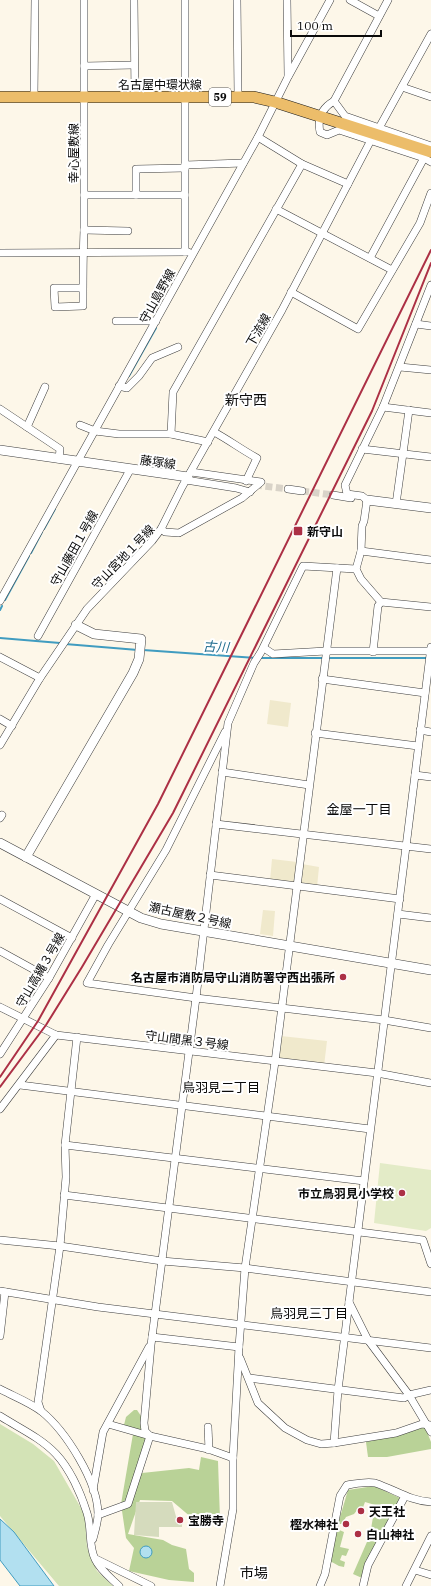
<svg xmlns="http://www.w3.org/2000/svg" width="431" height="1586" viewBox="0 0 431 1586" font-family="'IBM Plex Serif','Noto Sans JP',serif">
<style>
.farmland{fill:#f0e9cc}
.green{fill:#d3e3b6}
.forest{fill:#b9d297}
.cemetery{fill:#d5dbbd}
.pitch{fill:#e3ebc7}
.water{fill:#b2e0f0;stroke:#409cc0}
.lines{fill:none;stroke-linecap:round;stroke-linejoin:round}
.stream{stroke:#409cc0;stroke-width:2}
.minor-tunnel{stroke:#d9d3c8;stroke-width:7;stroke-dasharray:7 3.5;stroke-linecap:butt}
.minor-casing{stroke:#3d3d3d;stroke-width:8}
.tertiary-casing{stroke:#3d3d3d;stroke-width:10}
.primary-casing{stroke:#1b1b1b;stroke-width:12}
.minor{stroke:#fff;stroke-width:7}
.tertiary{stroke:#fff;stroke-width:9}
.primary{stroke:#ecbd6a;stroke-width:11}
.rail{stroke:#ac3045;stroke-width:2}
.poi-dot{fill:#ac3045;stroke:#fff;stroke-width:1.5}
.labels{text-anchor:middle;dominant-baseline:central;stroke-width:4;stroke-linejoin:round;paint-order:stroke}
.shield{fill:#fff;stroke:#545454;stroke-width:1}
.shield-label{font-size:11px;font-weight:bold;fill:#0a0a0a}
.street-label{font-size:12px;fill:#0a0a0a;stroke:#fff}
.poi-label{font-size:12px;font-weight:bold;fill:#0a0a0a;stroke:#fff;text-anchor:start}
.water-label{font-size:13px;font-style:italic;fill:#206c8f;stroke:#fff}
.neighbourhood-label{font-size:13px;fill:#0a0a0a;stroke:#fff}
.quarter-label{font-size:14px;fill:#0a0a0a;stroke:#fff}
</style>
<rect width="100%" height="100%" fill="#fdf7e9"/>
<!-- farmland -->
<g class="farmland">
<path d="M270,700L291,703L288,727L267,724Z"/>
<path d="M272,859L297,862L295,884L270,881Z"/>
<path d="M302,864L319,867L317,887L300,885Z"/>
<path d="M263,910L275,911L273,936L260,934Z"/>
<path d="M281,1036L327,1041L324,1066L278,1058Z"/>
</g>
<!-- green -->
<path class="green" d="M0,1424L33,1444L54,1461L85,1515L87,1547L97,1571L113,1586H59L0,1516Z"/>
<!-- forest -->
<g class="forest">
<path d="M134,1410H137L141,1416L142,1431L124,1425L126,1417Z"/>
<path d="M425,1427L431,1442V1449L387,1457H368L366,1442Z"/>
<path d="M133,1434L146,1437L142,1473L189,1468L199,1470L201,1457L218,1461L220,1519L218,1524L192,1518L172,1501L140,1500L128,1534L163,1540L172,1545L186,1549L189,1569L194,1573V1582L169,1580L129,1571L134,1548L126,1538L121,1504Z"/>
<path d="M374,1486L400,1498L366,1564L362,1578L353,1574L370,1535L375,1505L365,1502L362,1510L358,1509L354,1514L346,1517L342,1524H338L348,1490Z"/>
<path d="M337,1529L344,1532L340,1547L349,1549L346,1556L342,1555L340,1560L345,1562L344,1567L339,1566L330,1561Z"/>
</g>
<!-- cemetery -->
<path class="cemetery" d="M136,1502H172L177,1520L182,1521V1527H159V1537L134,1535Z"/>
<!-- pitch -->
<path class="pitch" d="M380,1163L431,1170V1228L426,1231L374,1223Z"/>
<!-- water -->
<g class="water">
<path d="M0,1519L14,1532L54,1586H20L0,1560Z"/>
<circle cx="146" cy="1552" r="6"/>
</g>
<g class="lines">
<!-- stream -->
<g class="stream">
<path d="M129,376L156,328"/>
<path d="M44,529L55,509"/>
<path d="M31,553L42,532"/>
<path d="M5,600L29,556"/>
<path d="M0,610L2,606"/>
<path d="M0,638L60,643"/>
<path d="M65,644L138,650"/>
<path d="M143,650L256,658"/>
<path d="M260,658H324"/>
<path d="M328,658H428"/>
</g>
<!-- minor-tunnel -->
<g class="minor-tunnel">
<path d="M255,485L288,489"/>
<path d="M302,491L333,495"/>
</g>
<!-- minor casing -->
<g class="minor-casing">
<g id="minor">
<path d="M134,0L135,97"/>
<path d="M237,0L238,96"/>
<path d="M287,0L288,76"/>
<path d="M350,0L379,16"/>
<path d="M388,0L334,101C322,108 317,118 320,132L327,135L339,130L424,158L431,162"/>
<path d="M84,66L134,65"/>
<path d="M402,87L431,97"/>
<path d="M34,97L35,0"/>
<path d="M334,101L345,116L431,146"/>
<path d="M379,128L431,34"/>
<path d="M258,137L302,164L348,184"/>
<path d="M185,165L243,163"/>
<path d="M84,195H185"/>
<path d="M136,195V169L185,168"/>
<path d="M276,209L392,270"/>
<path d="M84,230L128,231"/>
<path d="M185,252V0"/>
<path d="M0,253L188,252"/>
<path d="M370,258L424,158"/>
<path d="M83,288H54L55,307L83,306C83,281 83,255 84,230V0"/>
<path d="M291,292L358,329L420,223L431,193"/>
<path d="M116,321H156"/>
<path d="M416,324L431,326"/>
<path d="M400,367L431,370"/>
<path d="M119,386L127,388L139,376L152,358L178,347"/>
<path d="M383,407L431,413"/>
<path d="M0,409L60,449L59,459"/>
<path d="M80,425L95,431L119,434H171L208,442"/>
<path d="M27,427L45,387"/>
<path d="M214,432C229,440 242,450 257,458L246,481"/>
<path d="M171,434L173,392L302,164"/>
<path d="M362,449L431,457"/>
<path d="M186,480L236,488L250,492"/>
<path d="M288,489L302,491"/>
<path d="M333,495L351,498"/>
<path d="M367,500L362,496L347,494L345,485L383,407L431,285"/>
<path d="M367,500L364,521L362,526L361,551L356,569L361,579L381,602L431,607"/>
<path d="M396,504L409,410"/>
<path d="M161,529L165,532L179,533L242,498L261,482L191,472"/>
<path d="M361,551L431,560"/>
<path d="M0,601L258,137L288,77L330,0"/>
<path d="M38,636L130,470"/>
<path d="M264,648L273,654L326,651H431"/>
<path d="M373,652L378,606L381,602"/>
<path d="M0,657L40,678"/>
<path d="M322,679L425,693"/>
<path d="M0,719L12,726"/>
<path d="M420,730L431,732"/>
<path d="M225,732L166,850L108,945L87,983L196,998L384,1020L431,1028"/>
<path d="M315,733L418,746"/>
<path d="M0,745L40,678L87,609L152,541L161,529L182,487L282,310L371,140"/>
<path d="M222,772L309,785"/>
<path d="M415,775L431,777"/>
<path d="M0,818L2,815"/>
<path d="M216,824L431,849"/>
<path d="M210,875L400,899"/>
<path d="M0,899L72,938"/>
<path d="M398,914L431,918"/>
<path d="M0,951L49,978"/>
<path d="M0,1007L56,1035L377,1073L431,1083"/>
<path d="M0,1054L49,978L96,894"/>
<path d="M20,1085L370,1129"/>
<path d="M0,1109L56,1035"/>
<path d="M65,1145L364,1181"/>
<path d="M64,1195L423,1240L431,1264"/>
<path d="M0,1240L60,1246L162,1261L245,1268L431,1292"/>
<path d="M0,1291L98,1307L431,1348"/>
<path d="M349,1302L368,1340L409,1395L431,1432"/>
<path d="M0,1336L5,1292"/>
<path d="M152,1337L239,1347"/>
<path d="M240,1358L258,1403L285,1428L307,1440L321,1444L334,1443L396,1433L422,1424L431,1425"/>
<path d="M249,1378L404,1398L409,1395L431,1390"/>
<path d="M0,1389C13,1396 29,1402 41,1411C66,1431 98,1482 98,1514C98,1522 95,1531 93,1539"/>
<path d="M41,1411L38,1402L60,1246L66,1177L65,1145L77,1037"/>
<path d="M0,1416C19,1428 41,1438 56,1454C70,1469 81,1494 87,1513C92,1528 88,1545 95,1559C100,1570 111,1578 119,1586"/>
<path d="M108,1424L150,1436L208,1449L233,1458"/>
<path d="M208,1427L209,1450"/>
<path d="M150,1436L145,1431L144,1423L151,1345L196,998L228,723L254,663L261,652L303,566L356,569"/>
<path d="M334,1443L338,1390L431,647"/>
<path d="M93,1490L103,1432L149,1347"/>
<path d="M98,1515L128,1504L150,1436"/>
<path d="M96,1559L151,1586"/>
<path d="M415,1570L431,1575"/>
<path d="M220,1586L233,1509V1458L239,1347L245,1268L275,1062L337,568"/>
<path d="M320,1586L325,1574L340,1496L347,1485C355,1484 366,1481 375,1483C394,1489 410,1501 431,1502"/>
<path d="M363,1586L368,1565L405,1496"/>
<path d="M406,1586L431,1536"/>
</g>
</g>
<!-- tertiary casing -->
<g class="tertiary-casing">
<g id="tertiary">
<path d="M0,450L188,477"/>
<path d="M367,500L431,508"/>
<path d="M0,843L141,918L161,924L431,970"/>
<path d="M26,857L133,673L139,659L141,639L94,634L76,625"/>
</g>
</g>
<!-- primary casing -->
<g class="primary-casing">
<path id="primary" d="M0,97H254L275,102L431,152"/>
</g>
<!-- minor -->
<use href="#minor" class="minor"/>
<!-- tertiary -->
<use href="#tertiary" class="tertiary"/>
<!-- primary -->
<use href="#primary" class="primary"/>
<!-- rail -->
<g class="rail">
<path d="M0,1077L38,1021L158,804L431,250"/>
<path d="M0,1087L46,1025L82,967L173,813L372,411L431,263"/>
</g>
</g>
<!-- markers -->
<g class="poi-dot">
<rect x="293" y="526" width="10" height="10" rx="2"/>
<circle cx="343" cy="977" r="4"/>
<circle cx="402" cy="1193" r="4"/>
<circle cx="361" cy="1511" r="4"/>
<circle cx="180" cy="1520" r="4"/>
<circle cx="346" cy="1524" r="4"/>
<circle cx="358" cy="1534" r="4"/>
</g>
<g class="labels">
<!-- shield labels -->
<rect class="shield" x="209" y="88" width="22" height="18" rx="3"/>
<g class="shield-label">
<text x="220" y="97">59</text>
</g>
<!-- street labels -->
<g class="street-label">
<text x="160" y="84">名古屋中環状線</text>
<text transform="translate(73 153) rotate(-90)">幸心屋敷線</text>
<text transform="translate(157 296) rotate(-61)">守山島野線</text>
<text transform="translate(258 330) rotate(-60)">下流線</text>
<text transform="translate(158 462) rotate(8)">藤塚線</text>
<text transform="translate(74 548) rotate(-61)">守山藤田１号線</text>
<text transform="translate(123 557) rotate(-46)">守山宮地１号線</text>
<text transform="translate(190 915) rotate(12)">瀬古屋敷２号線</text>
<text transform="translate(40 970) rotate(-60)">守山高縄３号線</text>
<text transform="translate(187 1040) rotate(7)">守山間黒３号線</text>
</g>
<!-- poi labels -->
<g class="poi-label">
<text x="307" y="531">新守山</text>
<text x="335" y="977" text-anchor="end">名古屋市消防局守山消防署守西出張所</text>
<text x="394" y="1193" text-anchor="end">市立鳥羽見小学校</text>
<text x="369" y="1511">天王社</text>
<text x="188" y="1520">宝勝寺</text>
<text x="338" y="1524" text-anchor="end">樫水神社</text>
<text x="366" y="1534">白山神社</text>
</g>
<!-- water labels -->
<g class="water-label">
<text transform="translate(216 647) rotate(3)">古川</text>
</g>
<!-- neighbourhood labels -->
<g class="neighbourhood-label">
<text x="359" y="809">金屋一丁目</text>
<text x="221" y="1087">鳥羽見二丁目</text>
<text x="309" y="1313">鳥羽見三丁目</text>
</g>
<!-- quarter labels -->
<g class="quarter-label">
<text x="246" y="400">新守西</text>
<text x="254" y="1573">市場</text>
</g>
</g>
<!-- scale -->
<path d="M291 30v6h90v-6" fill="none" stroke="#0a0a0a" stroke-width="2"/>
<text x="297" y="30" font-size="12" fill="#0a0a0a" stroke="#ffffff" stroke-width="3" paint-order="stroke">100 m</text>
</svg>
